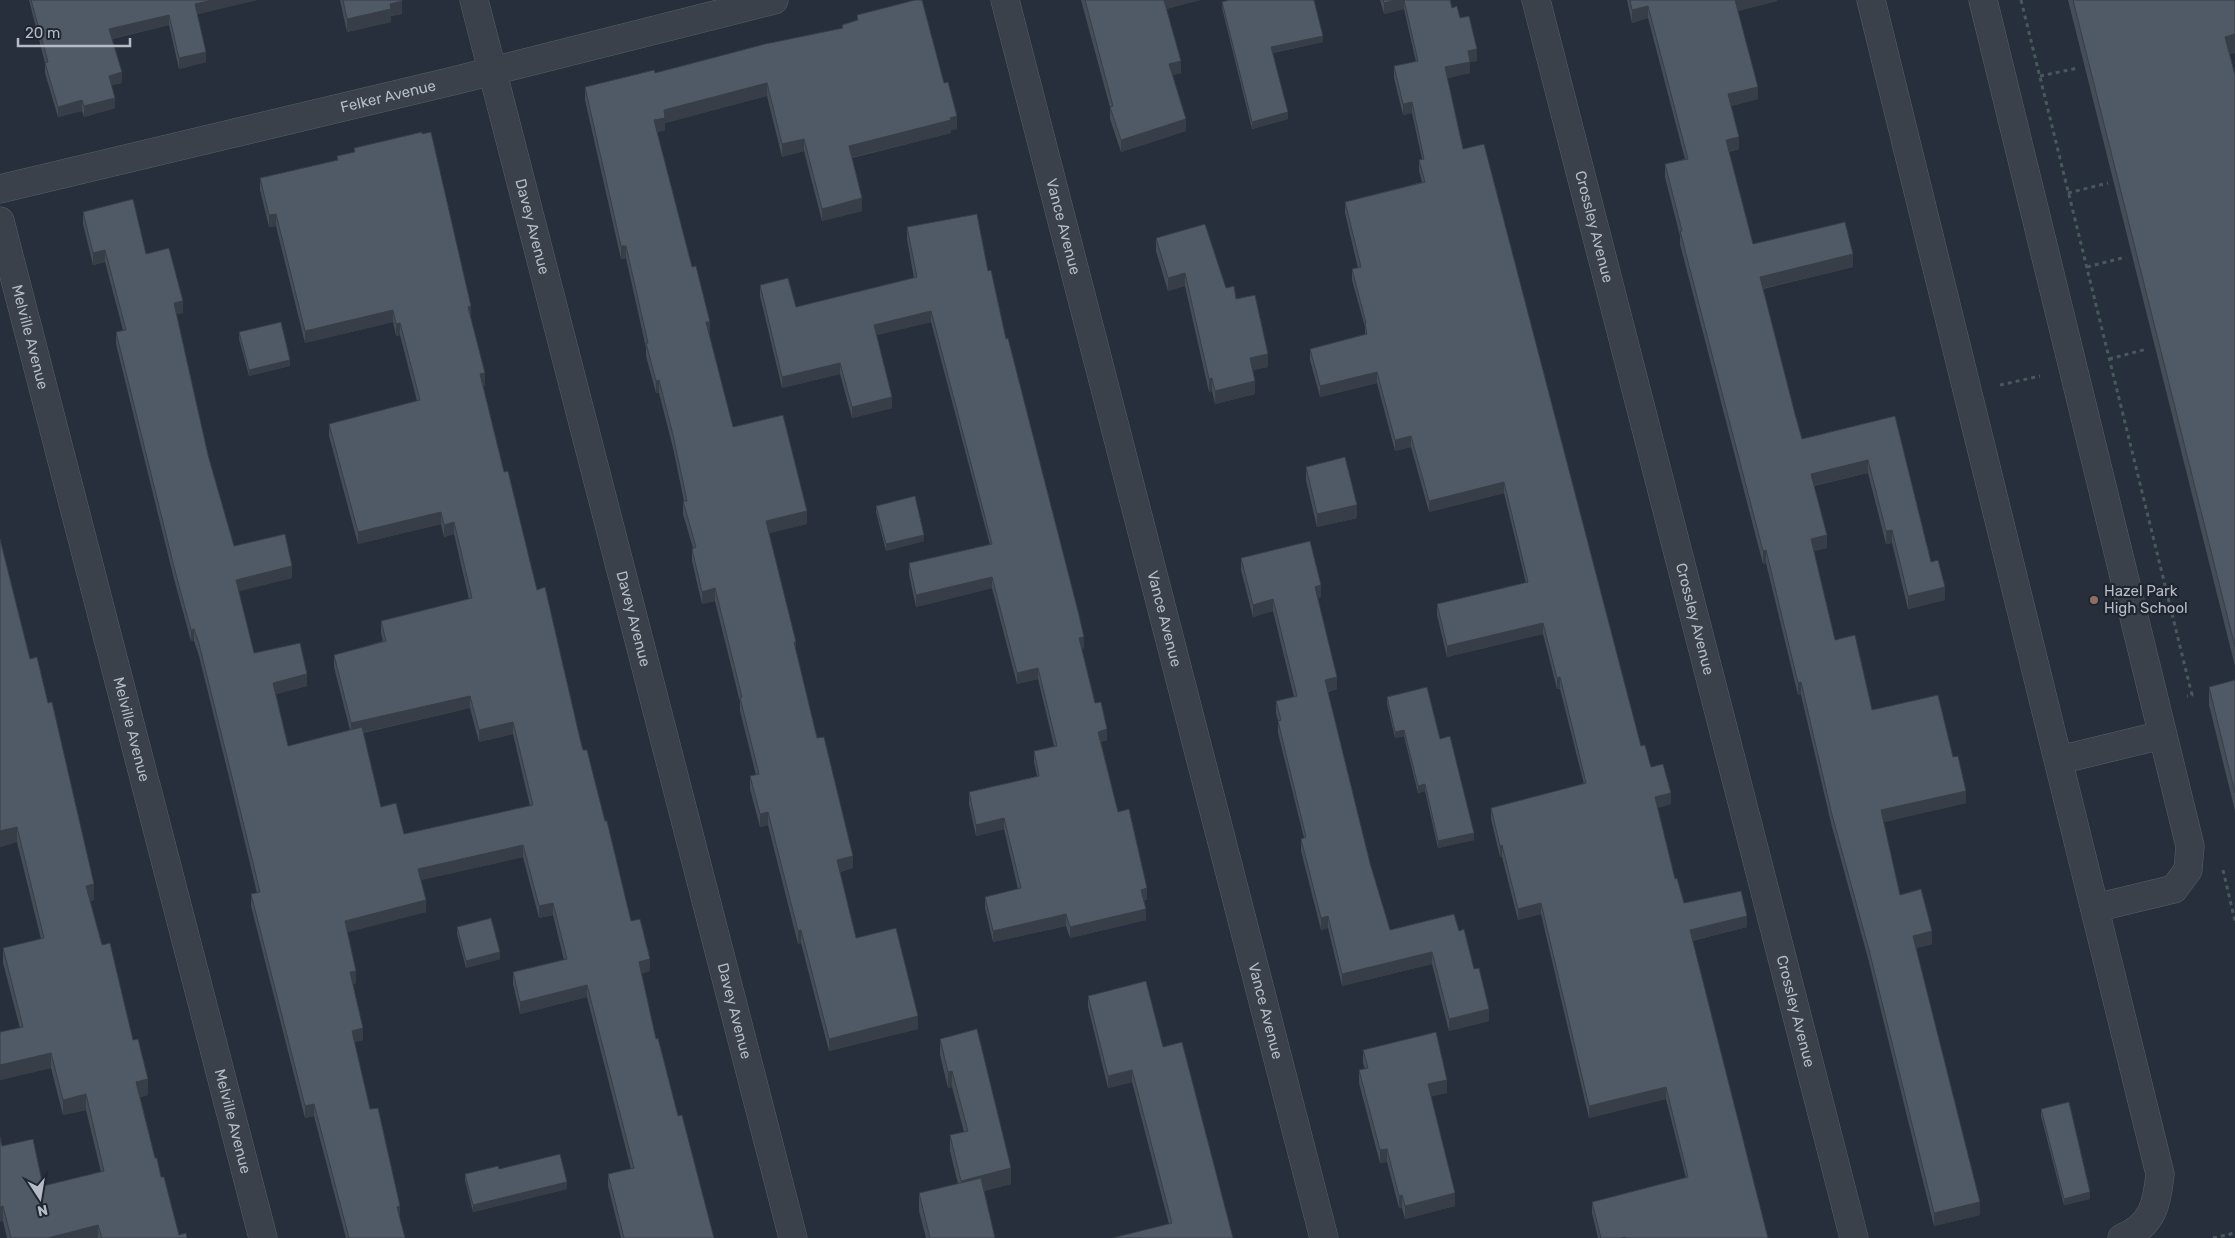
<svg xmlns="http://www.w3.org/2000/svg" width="2235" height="1238" viewBox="0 0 2235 1238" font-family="Rubik,sans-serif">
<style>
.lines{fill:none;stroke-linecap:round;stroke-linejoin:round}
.minor-casing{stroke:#585f69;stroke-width:29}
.path{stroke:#48595b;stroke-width:3;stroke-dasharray:4 4;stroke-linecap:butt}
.minor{stroke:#3a414b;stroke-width:28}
.wall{fill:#454d58;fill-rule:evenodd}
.shaded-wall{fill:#383e47}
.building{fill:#505966;stroke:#383e47}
.education-dot{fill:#8d6e63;stroke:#1f2630;stroke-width:2}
.labels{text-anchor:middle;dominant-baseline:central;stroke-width:4.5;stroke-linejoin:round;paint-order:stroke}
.street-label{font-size:15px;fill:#b6bcc7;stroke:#1f2630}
.poi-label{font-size:15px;fill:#b6bcc7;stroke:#1f2630;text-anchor:start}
</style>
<rect width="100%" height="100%" fill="#262f3b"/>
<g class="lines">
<!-- minor casing -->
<g class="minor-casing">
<g id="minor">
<path id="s1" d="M474,0L793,1238"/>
<path id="s2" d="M1005,0L1324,1238"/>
<path id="s3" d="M1536,0L1854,1238"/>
<path d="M1871,0L2160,1174C2157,1204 2153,1225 2122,1238"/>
<path d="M1983,0L2190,846L2188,870L2174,889L2095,908"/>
<path id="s4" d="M0,189L457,80L774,0"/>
<path id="s5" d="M0,221L263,1238"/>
<path d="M2059,760L2162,735"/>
</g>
</g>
<!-- path -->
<g class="path">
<path d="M2021,0L2192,695L2187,696"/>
<path d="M2040,76L2078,68"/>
<path d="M2068,193L2108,183"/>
<path d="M2087,267L2126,257"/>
<path d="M2109,359L2147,349"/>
<path d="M2000,385L2040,376"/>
<path d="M2223,870L2235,921"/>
<path d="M2213,1238L2235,1233"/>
</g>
<!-- minor -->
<use href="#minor" class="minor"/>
</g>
<!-- wall -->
<g class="wall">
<path d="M29,0H257L197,14L206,62L179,69L169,25L112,39L122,83L111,85L115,108L84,117L82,111L58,117L45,73V63Z"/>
<path d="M340,0H402V14L391,16V22L347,32Z"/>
<path d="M1081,0H1200L1166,9L1181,73L1173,75L1186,131L1121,152L1110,119V107Z"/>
<path d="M1380,0H1450L1452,8L1460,18L1477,61L1470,62V73L1447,78L1463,149L1641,746L1651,767L1671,804L1657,808L1675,879L1684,903L1747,927L1692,941L1768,1238H1598L1592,1213V1202L1686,1178L1666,1099L1589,1118L1541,914L1518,920L1502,857H1500L1491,819V808L1584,784L1560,689H1557L1543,634L1447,657L1437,615V604L1526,583L1504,493L1429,512L1411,447L1395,451L1377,383L1320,397L1310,360V349L1365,334V327L1352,280V269L1358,268L1345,213V202L1422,182L1419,171V160L1422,159L1412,113L1403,115L1394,78V66L1416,62L1404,9L1384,14Z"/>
<path d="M1627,0H1777V1L1738,11L1758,99L1731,106L1739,149L1729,152L1753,244L1853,267L1763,289L1795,414L1802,439L1895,416L1931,562L1945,600L1908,609L1892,543L1886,544L1868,473L1814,486L1827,548L1814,551L1835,640L1872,710L1953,757L1966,803L1883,822L1900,895L1932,944L1916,948L1980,1215L1934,1226L1869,962L1832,827L1801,695H1798L1766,563L1763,564L1680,244V236L1665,177V164L1685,159L1648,18L1632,23Z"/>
<path d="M2068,0H2235V53L2230,54L2235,75V666Z"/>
<path d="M1222,2L1323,42L1273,53L1288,119L1252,129L1222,8Z"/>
<path d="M857,15L957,129L951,130V133L852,158L862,211L822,221L804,151L782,157L767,96L665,123V130L657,132L692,267L710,334H709L733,427L807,524L769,533L796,653L817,738L853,868L840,872L856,938L918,1029L829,1051L801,943L798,944L768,825L760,827L750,789V776L756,775L740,711V702L715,601L702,604L692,561V549L693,548L683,514V501H684L673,448L659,393H656L646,356V348L626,258L621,259L585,100V87L655,73L842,28V25L857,20Z"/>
<path d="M354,148L471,318L485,385L483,386L504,472L537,590L631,921L650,971L641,974L656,1039L714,1238H621L608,1186V1174L631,1169L587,997L520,1014L513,984V972L564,960L553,915L539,918L523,857L421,880L426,912L347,932L356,983L353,984L363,1040L354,1042L370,1109L405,1238H346L314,1116L305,1118L251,906V894L257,893L234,797L199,656L194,641H191L174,579L116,344V332L123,330L105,262L93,265L83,224V212L146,254L183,313L176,314L208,455L234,546L292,578L238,591L254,653L307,686L276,694L288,746L350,730L334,667V655L383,641L381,633V621L469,599L454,534L444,537L441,524L358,544L329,436V424L417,401L400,335L396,336L393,322L305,343L276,226L269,227L260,190V178L337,160V156L354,152ZM470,708L479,742L513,734L530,806L404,834L381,807L363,733Z"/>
<path d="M907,227L988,271L1006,339L1084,648L1082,649L1095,703L1107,740L1101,742L1118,812L1147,900H1144L1146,920L1070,938L1066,926L993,942L985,908V897L1018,889L1004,829L976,836L969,804V792L1037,776L1034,762V751L1054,746L1038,679L1017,684L992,588L916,607L909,574V563L990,545L931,322L877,335L892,408L852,418L840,374L782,388L760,296V285L796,307L914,278L907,239Z"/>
<path d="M1156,238L1226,288L1236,299L1268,367L1253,370L1255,394L1215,404L1212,391L1209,392L1185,286L1168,291L1156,251Z"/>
<path d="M239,332L290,366L249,376L239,339Z"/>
<path d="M1306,467L1357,518L1317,527L1306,480Z"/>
<path d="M876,506L924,541L886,551L876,512Z"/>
<path d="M0,539L30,659L94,900L90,901L102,945L133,1040L148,1095L140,1097L155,1158L179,1235L187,1238H7L3,1221L2,1146L43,1186L101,1172L86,1110L63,1115L51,1068L0,1080V1032L20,1028L3,963V948L41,939L17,842L0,847Z"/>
<path d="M1241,558L1321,597L1318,598L1337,689L1328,692L1370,863L1390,930L1459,931L1474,969L1489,1021L1449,1031L1432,964L1342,986L1328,928L1321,930L1301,851V839L1304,838L1278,733V721L1276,713V701L1294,697L1273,611L1253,617L1241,570Z"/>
<path d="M2235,680V811L2209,705V687Z"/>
<path d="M1387,697L1440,739L1474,840L1438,848L1425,791L1418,793L1404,736L1395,738L1387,704Z"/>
<path d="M457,927L500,959L466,968L457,934Z"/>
<path d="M1088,996L1163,1047L1233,1238L1169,1224L1132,1082L1108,1088L1088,1007Z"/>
<path d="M940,1039L1011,1184L984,1191L995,1238H926L919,1211V1193L958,1184L950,1151V1135L964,1132L952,1087L948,1088L940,1055Z"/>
<path d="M1363,1050L1447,1093L1431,1096L1455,1206L1405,1219L1402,1208H1399L1387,1162L1380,1163L1359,1083V1070L1365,1069L1363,1063Z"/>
<path d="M2041,1109L2090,1199L2064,1205L2041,1116Z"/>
<path d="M499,1169L567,1189L473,1212L465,1180V1174Z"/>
</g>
<!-- shaded-wall -->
<g class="shaded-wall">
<path d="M213,0H257L195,15V4Z"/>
<path d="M1163,0H1200L1163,10Z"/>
<path d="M1395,0H1404V9L1384,14V3Z"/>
<path d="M1734,0H1777V1L1734,12Z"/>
<path d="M402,1V14L391,16V22L347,32V19L390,4Z"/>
<path d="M1648,6V18L1632,23V10Z"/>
<path d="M169,15V25L109,39V29Z"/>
<path d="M2235,34V53L2225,55V37Z"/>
<path d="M1323,36V42L1271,53V47Z"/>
<path d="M1477,49V61L1470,62V73L1445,79V67L1468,51Z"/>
<path d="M206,52V62L179,69V58Z"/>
<path d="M1181,61V73L1169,76V64Z"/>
<path d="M122,72V83L109,86V76Z"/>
<path d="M767,83V96L665,123V130L654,133V120L664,110Z"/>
<path d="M1758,87V99L1728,107V94Z"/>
<path d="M115,98V108L84,117V106Z"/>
<path d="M82,100V111L58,117V107Z"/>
<path d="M1412,102V113L1403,115V104Z"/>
<path d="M1288,112V119L1252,129V122Z"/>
<path d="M957,116V129L951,130V133L849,158V146Z"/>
<path d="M1186,119V131L1121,152V140Z"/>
<path d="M1739,137V149L1726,152V140Z"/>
<path d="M804,139V151L782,157V144Z"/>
<path d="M862,198V211L822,221V209Z"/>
<path d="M276,214V226L269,227V215Z"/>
<path d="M621,246H626V258L621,259Z"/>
<path d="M105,250V262L93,265V253Z"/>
<path d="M1853,254V267L1760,289V277Z"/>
<path d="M1185,273V286L1168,291V278Z"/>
<path d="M183,301V313L174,315V303Z"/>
<path d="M471,306V318L468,319V307Z"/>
<path d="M393,310V322L305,343V331Z"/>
<path d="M931,311V322L874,336V325Z"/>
<path d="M706,322H710V334L706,335Z"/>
<path d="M400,323V335L396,336V324Z"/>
<path d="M1268,354V367L1250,371V358Z"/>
<path d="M290,360V366L249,376V370Z"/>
<path d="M840,363V374L782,388V377Z"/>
<path d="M1377,372V383L1320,397V386Z"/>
<path d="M485,373V385L480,386V374Z"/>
<path d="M1212,378V391L1209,392V379Z"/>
<path d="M659,380V393H656V381Z"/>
<path d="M1255,381V394L1215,404V391Z"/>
<path d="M892,397V408L852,418V407Z"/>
<path d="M1411,436V447L1395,451V440Z"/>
<path d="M1868,460V473L1811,486V474Z"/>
<path d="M1504,482V493L1429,512V501Z"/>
<path d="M1357,505V518L1317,527V514Z"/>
<path d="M807,511V524L766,534V521Z"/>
<path d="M441,512V524L358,544V532Z"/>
<path d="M454,522V534L444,537V525Z"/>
<path d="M1892,530V543L1886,544V531Z"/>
<path d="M924,535V541L886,551V544Z"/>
<path d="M1827,535V548L1811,552V539Z"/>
<path d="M1766,550V563L1763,564V551Z"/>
<path d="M292,566V578L236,592V580Z"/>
<path d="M992,577V588L916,607V595Z"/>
<path d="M1321,585V597L1315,599V587Z"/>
<path d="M1945,587V600L1908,609V596Z"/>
<path d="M715,588V601L702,604V592Z"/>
<path d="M1273,599V611L1253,617V605Z"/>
<path d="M1543,623V634L1447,657V646Z"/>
<path d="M194,629V641H191V630Z"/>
<path d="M1084,637V648L1079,649V638Z"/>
<path d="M794,642H796V654Z"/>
<path d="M1038,668V679L1017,684V673Z"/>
<path d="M307,674V686L273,695V683Z"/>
<path d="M1337,677V689L1325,692V680Z"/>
<path d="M1560,677V689H1557V678Z"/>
<path d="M1801,682V695H1798V683Z"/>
<path d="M470,696V708L351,735V723Z"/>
<path d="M513,722V734L479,742V730Z"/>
<path d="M1107,729V740L1098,743V732Z"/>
<path d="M1404,730V736L1395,738V732Z"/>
<path d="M1425,784V791L1418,793V786Z"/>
<path d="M1966,791V803L1881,823V810Z"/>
<path d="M1671,793V804L1655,809V797Z"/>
<path d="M768,812V825L760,827V814Z"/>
<path d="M1004,818V829L976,836V825Z"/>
<path d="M17,827V842L0,847V831Z"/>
<path d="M1474,833V840L1438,848V841Z"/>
<path d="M523,845V857L418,881V869Z"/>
<path d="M1502,845V857H1500V846Z"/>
<path d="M853,856V868L837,872V860Z"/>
<path d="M94,884V900L86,901V886Z"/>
<path d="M1147,888V900L1141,901V890Z"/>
<path d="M426,900V912L345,933V921Z"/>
<path d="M553,903V915L539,918V906Z"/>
<path d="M1541,903V914L1518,920V909Z"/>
<path d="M1146,909V920L1070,938V927Z"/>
<path d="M1066,914V926L993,942V931Z"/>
<path d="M1328,916V928L1321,930V918Z"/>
<path d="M1747,916V927L1690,941V930Z"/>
<path d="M801,930V943L798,944V931Z"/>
<path d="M1932,931V944L1913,949V936Z"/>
<path d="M500,952V959L466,968V961Z"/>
<path d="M1432,952V964L1342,986V974Z"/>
<path d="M650,959V971L639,974V962Z"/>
<path d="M356,971V983L350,984V972Z"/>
<path d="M587,985V997L520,1014V1002Z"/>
<path d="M1489,1009V1021L1449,1031V1019Z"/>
<path d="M918,1016V1029L829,1051V1039Z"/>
<path d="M363,1028V1040L352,1043V1031Z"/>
<path d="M51,1053V1068L0,1080V1065Z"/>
<path d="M1132,1070V1082L1108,1088V1076Z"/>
<path d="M952,1071V1087L948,1088V1072Z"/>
<path d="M148,1079V1095L136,1098V1082Z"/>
<path d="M1447,1080V1093L1428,1097V1084Z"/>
<path d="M1666,1087V1099L1589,1118V1106Z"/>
<path d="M86,1094V1110L63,1115V1100Z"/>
<path d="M314,1104V1116L305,1118V1106Z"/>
<path d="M1387,1149V1162L1380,1163V1150Z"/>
<path d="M1011,1168V1184L961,1196V1181Z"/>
<path d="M567,1182V1189L473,1212V1205Z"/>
<path d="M2090,1192V1199L2064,1205V1199Z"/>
<path d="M1455,1193V1206L1405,1219V1206Z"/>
<path d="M1402,1195V1208H1399V1196Z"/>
<path d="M1980,1202V1215L1934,1226V1213Z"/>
<path d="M3,1206V1221L0,1222V1207Z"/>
<path d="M400,1206V1218L397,1207Z"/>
<path d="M98,1225V1238H48Z"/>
</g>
<!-- building -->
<g class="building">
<path d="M31,0H213L195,4L206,52L179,58L169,15L109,29L122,72L109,76L115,98L84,106L82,100L58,107L45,63L48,62Z"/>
<path d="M343,0H402V1L390,4L391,9L347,19Z"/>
<path d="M915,0H922L944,83L948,82L957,116L950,118L951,120L849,146L862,198L822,209L804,139L782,144L767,83L664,110L665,118L654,120L692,267L696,266L710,322H706L733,427L783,415L807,511L766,521L796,642H794L817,738L824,737L853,856L837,860L856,938L896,928L918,1016L829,1039L801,930L798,931L768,812L760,814L750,776L759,774L740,698L742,697L715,588L702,592L692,549L696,547L683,501H687L673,435L659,380L656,381L646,343H648L626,246H621L585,87L654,70L655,73L765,44L843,28L842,25L858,20L857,15Z"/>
<path d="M1085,0H1164L1181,61L1169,64L1186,119L1121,140L1110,107L1113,106Z"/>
<path d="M1229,0H1314L1323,36L1271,47L1288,112L1252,122L1222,2Z"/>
<path d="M1383,0H1395L1384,3Z"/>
<path d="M1404,0H1450L1452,8L1457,6L1460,18L1469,16L1477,49L1468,51L1470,62L1445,67L1463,149L1484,144L1641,746L1645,745L1651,767L1663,764L1671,793L1655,797L1675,879L1677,878L1684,903L1741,891L1747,916L1690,930L1768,1238H1625V1237L1620,1238H1601L1592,1202L1688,1177L1666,1087L1589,1106L1541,903L1518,909L1502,845L1500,846L1491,808L1586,783L1560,677L1557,678L1543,623L1447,646L1437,604L1528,582L1504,482L1429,501L1411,436L1395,440L1377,372L1320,386L1310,349L1367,334L1365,323H1366L1352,269L1361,267L1345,202L1425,182L1419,160L1424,159L1412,102L1403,104L1394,66L1418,61Z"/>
<path d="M1630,0H1735L1758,87L1728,94L1739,137L1726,140L1753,244L1845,222L1853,254L1760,277L1795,414L1802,439L1895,416L1931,562L1938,560L1945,587L1908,596L1892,530L1886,531L1868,460L1811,474L1827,535L1811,539L1835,640L1855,635L1872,710L1938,695L1953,757L1958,756L1966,791L1881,810L1900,895L1921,889L1932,931L1913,936L1980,1202L1934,1213L1869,950L1832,815L1801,682L1798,683L1766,550L1763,551L1680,231H1682L1665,164L1688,159L1648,6L1632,10Z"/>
<path d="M2073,0H2235V34L2225,37L2235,75V647Z"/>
<path d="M422,132V134L431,132L471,306L468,307L485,373L480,374L504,472L508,471L537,590L545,587L581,743L583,750H587L605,821H607L631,921L640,919L650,959L639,962L656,1039L658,1038L678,1116L682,1115L714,1238H624L608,1174L634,1168L587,985L520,1002L513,972L567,959L553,903L539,906L523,845L418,869L426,900L345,921L356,971L350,972L363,1028L352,1031L370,1109L378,1108L400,1206L397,1207L405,1238H349L314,1104L305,1106L251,894L260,892L234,785L199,644L194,629L191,630L174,567L116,332L126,330L105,250L93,253L83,212L133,199L146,254L169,248L183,301L174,303L208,455L234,546L285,534L292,566L236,580L254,653L300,643L307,674L273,683L288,746L362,727L381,807L396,803L404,834L533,805L513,722L479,730L470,696L351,723L334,655L386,641L381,621L472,598L454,522L444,525L441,512L358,532L329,424L420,400L400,323L396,324L393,310L305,331L276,214L269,215L260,178L338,160L337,156L355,152L354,148Z"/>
<path d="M977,214L988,271L991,270L1006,339L1008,338L1078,611L1084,637L1079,638L1095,703L1101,702L1107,729L1098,732L1118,812L1129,809L1147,888L1141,890L1146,909L1070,927L1066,914L993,931L985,897L1021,888L1004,818L976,825L969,792L1039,776L1034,751L1057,746L1038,668L1017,673L992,577L916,595L909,563L992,544L931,311L874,325L892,397L852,407L840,363L782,377L760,285L788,278L796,307L917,277L907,227Z"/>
<path d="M1205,224L1226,288L1234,286L1236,299L1255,295L1268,354L1250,358L1255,381L1215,391L1212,378L1209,379L1185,273L1168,278L1156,238Z"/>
<path d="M281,322L290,360L249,370L239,332Z"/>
<path d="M1345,457L1357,505L1317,514L1306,467Z"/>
<path d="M915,496L924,535L886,544L876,506Z"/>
<path d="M0,539L30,659L37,657L48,703L52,702L94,884L86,886L102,945L110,943L133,1040L138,1039L148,1079L136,1082L155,1158H157L161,1177H164L179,1235L186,1233L187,1238H102L98,1225L48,1238H11L3,1206L0,1207V1137L2,1146L33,1139L43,1186L104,1171L86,1094L63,1100L51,1053L0,1065V1032L23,1027L3,948L44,938L17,827L0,831Z"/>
<path d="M1310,541L1321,585L1315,587L1337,677L1325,680L1370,863L1390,930L1454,914L1459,931L1464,929L1474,969L1479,968L1489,1009L1449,1019L1432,952L1342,974L1328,916L1321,918L1301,839L1306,837L1278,721L1281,720L1276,701L1297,696L1273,599L1253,605L1241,558Z"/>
<path d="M2235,680V793L2209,687Z"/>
<path d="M1427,687L1440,739L1450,736L1474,833L1438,841L1425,784L1418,786L1404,730L1395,732L1387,697Z"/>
<path d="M491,918L500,952L466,961L457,927Z"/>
<path d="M1146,981L1163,1047L1182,1042L1233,1238H1112L1172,1223L1132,1070L1108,1076L1088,996Z"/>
<path d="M977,1029L1011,1168L961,1181L950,1135L968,1131L952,1071L948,1072L940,1039Z"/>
<path d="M1436,1032L1447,1080L1428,1084L1455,1193L1405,1206L1402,1195L1399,1196L1387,1149L1380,1150L1359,1070L1368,1068L1363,1050Z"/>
<path d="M2069,1102L2090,1192L2064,1199L2041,1109Z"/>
<path d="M560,1154L567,1182L473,1205L465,1174L498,1166L499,1169Z"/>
<path d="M981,1178L995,1238H930L919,1193Z"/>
</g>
<!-- markers -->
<circle class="education-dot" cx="2094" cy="600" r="5"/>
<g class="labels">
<!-- street labels -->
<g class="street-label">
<text stroke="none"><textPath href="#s4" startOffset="399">Felker Avenue</textPath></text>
<text stroke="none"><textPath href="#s1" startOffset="234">Davey Avenue</textPath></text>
<text stroke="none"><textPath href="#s2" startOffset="234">Vance Avenue</textPath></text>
<text stroke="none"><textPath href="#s3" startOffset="234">Crossley Avenue</textPath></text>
<text stroke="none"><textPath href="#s5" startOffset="120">Melville Avenue</textPath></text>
<text stroke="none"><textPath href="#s1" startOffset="639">Davey Avenue</textPath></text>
<text stroke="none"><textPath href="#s2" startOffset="639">Vance Avenue</textPath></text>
<text stroke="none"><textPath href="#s3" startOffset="639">Crossley Avenue</textPath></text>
<text stroke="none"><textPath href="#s5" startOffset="525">Melville Avenue</textPath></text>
<text stroke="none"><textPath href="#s1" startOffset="1044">Davey Avenue</textPath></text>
<text stroke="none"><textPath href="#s2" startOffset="1044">Vance Avenue</textPath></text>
<text stroke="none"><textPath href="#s3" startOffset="1044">Crossley Avenue</textPath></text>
<text stroke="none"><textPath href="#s5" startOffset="930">Melville Avenue</textPath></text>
</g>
<!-- poi labels -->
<g class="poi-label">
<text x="2104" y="591">Hazel Park<tspan x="2104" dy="17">High School</tspan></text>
</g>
</g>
<!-- north arrow -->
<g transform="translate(40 1198) rotate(168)" stroke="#1f2630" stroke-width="4" paint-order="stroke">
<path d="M0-4L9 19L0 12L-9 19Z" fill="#b6bcc7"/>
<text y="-8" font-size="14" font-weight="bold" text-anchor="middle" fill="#b6bcc7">N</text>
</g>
<!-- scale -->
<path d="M18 38v8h112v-8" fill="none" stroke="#b6bcc7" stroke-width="2.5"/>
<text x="25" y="38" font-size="15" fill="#b6bcc7" stroke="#1f2630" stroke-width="4" paint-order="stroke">20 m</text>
</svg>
